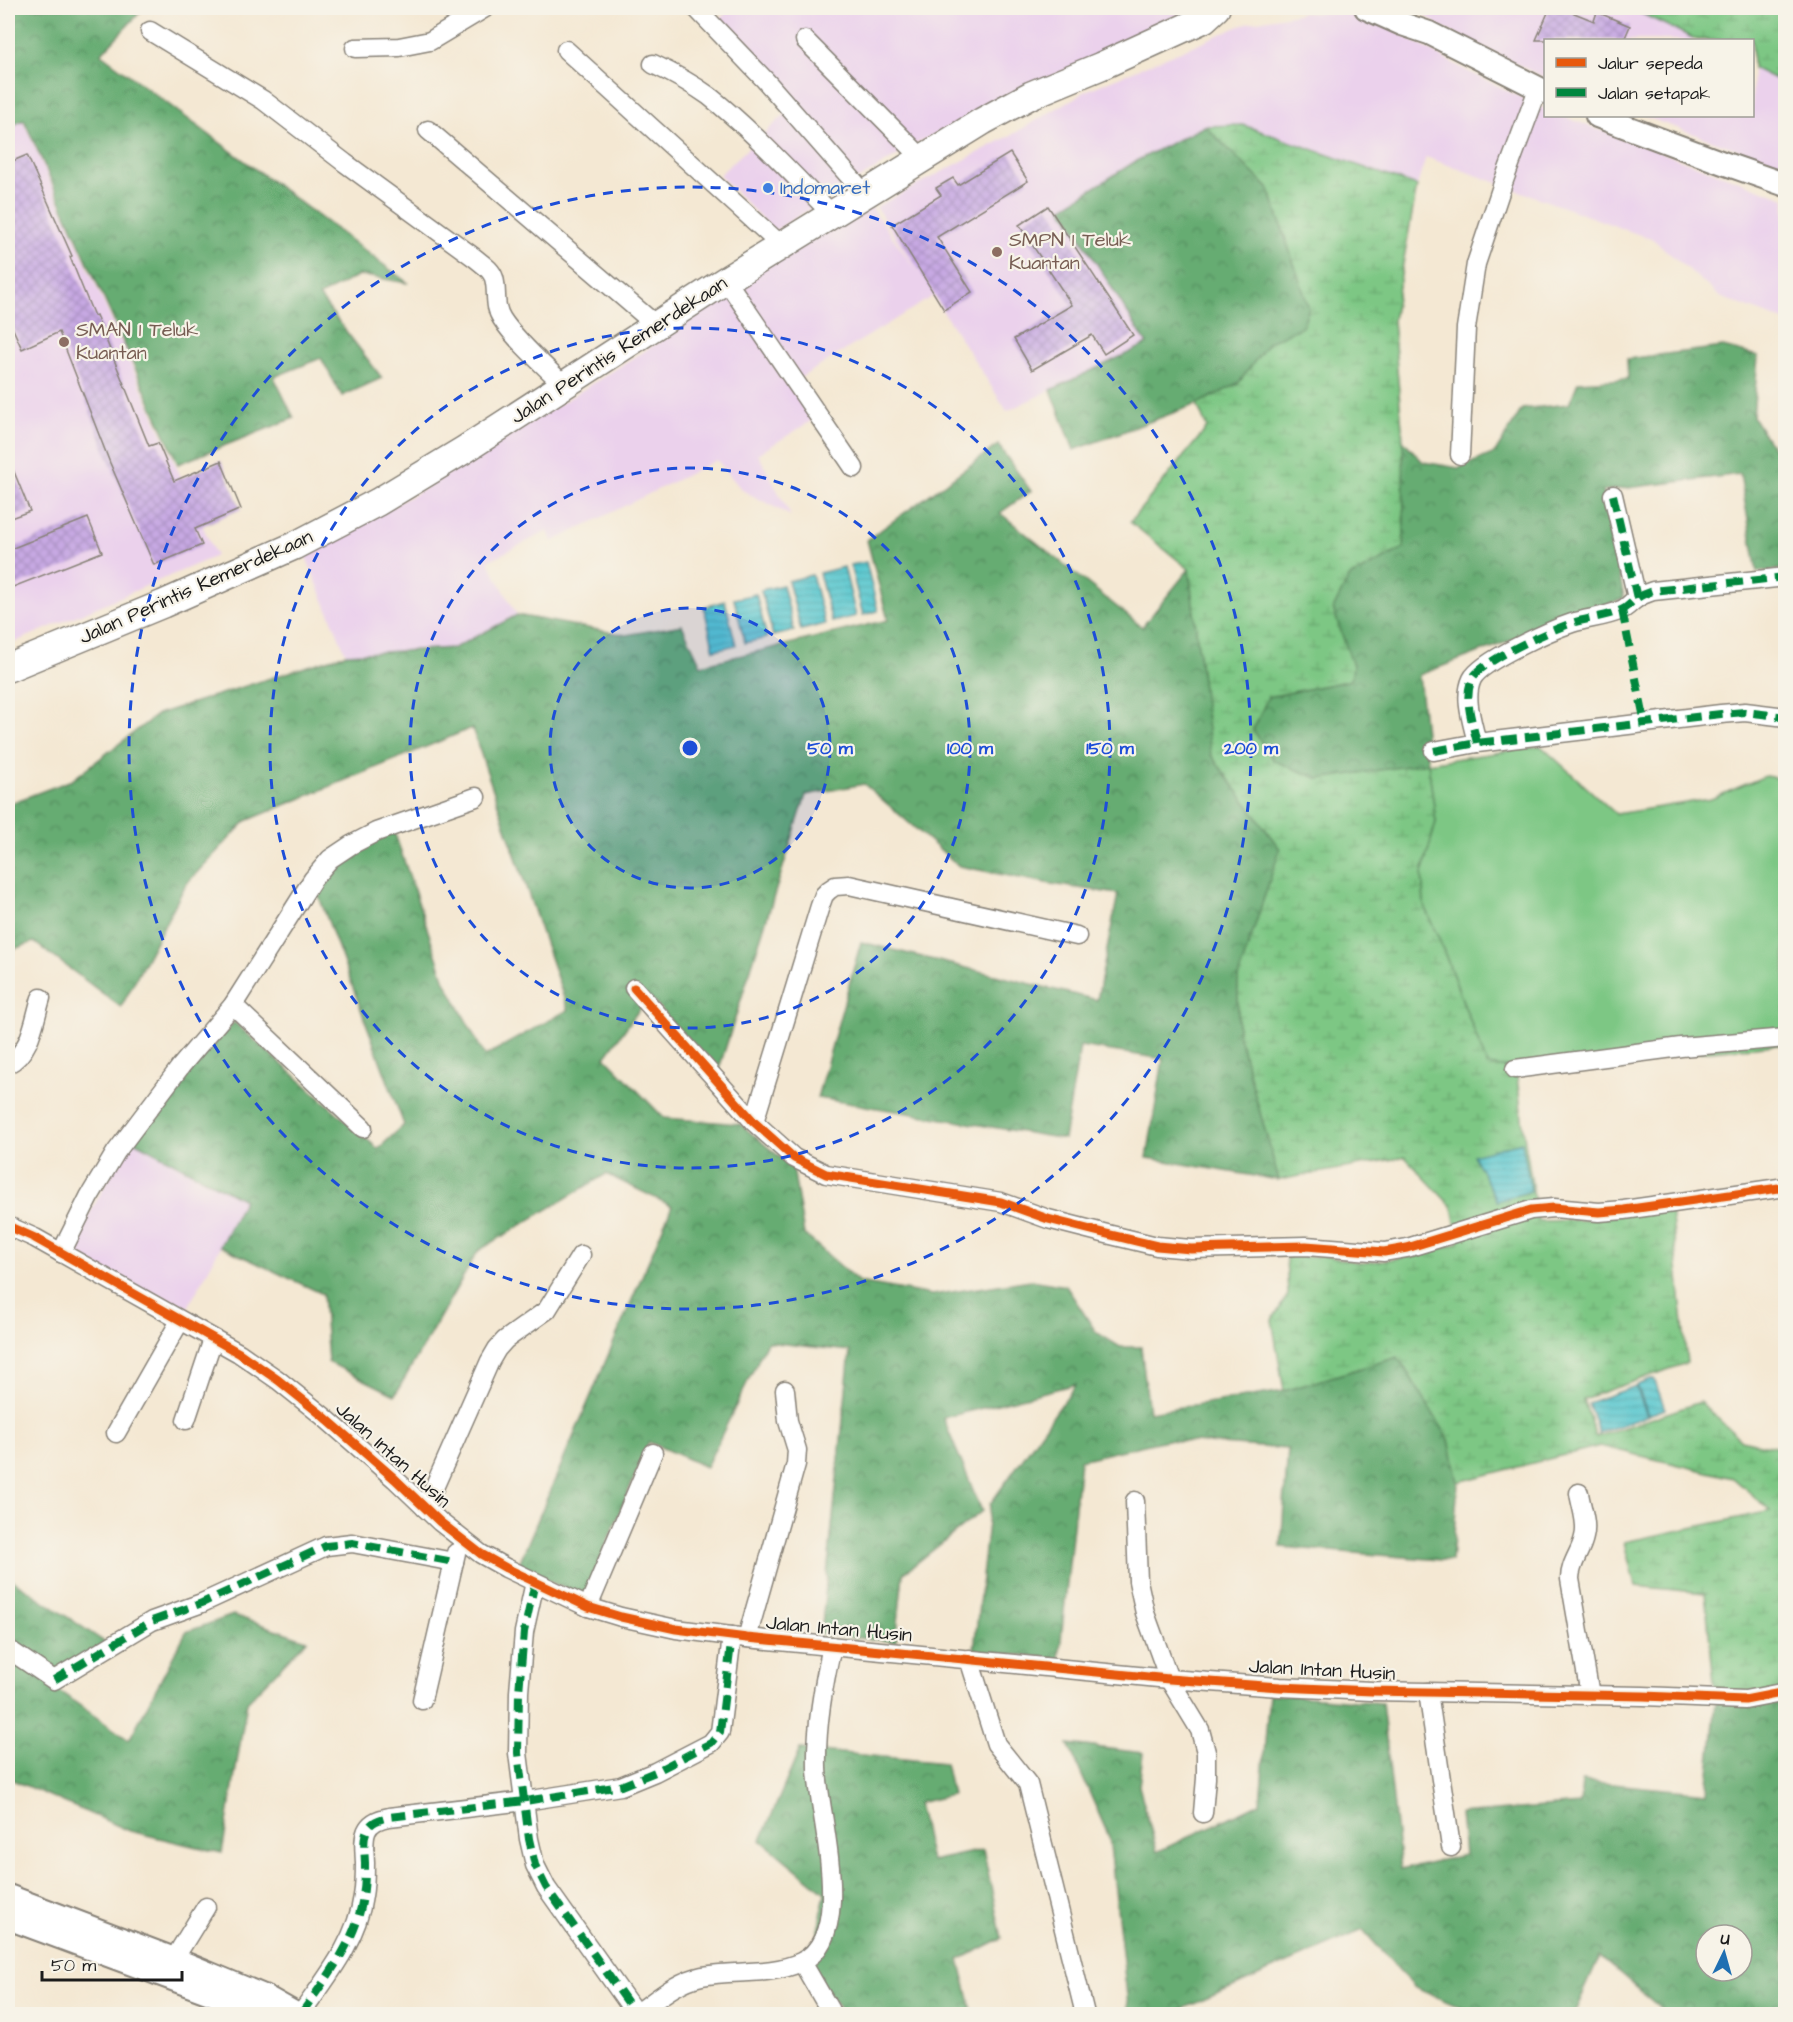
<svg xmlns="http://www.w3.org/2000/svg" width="1793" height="2022" viewBox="0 0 1793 2022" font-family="'Architects Daughter',sans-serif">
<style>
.built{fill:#ebd1ec}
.green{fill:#7dc784;stroke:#4c7250;stroke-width:1.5}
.forest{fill:url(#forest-crowns);stroke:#416447;stroke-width:1.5;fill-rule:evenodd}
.wetland{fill:url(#wetland-marsh);stroke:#4c7250;stroke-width:1.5}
.water{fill:url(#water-rules);stroke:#3a7276;stroke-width:1.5}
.building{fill:url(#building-cross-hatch)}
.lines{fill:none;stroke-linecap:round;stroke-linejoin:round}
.minor-casing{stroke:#888278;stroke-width:21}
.major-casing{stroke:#888278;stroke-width:26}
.highway-casing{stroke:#888278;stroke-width:30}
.minor{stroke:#fff;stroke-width:18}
.major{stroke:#fff;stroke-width:22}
.highway{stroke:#fff;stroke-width:27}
.quiet{stroke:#00873e;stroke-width:8;stroke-dasharray:15 8;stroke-linecap:butt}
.cycleway-casing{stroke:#f7f3e8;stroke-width:13}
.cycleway{stroke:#e8590c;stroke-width:9}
.ring{fill:none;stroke:#1d4ed8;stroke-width:3;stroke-dasharray:10 8}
.shop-dot{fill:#3f7fe0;stroke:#f7f3e8;stroke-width:2}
.education-dot{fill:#8d6e63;stroke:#f7f3e8;stroke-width:2}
.labels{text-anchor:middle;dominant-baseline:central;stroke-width:4.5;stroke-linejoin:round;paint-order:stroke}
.shop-label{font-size:20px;fill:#366cbe;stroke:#f7f3e8;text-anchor:start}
.education-label{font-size:20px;fill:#785e54;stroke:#f7f3e8;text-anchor:start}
.street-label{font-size:20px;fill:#1c1c1c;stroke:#f7f3e8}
.centre{fill:#1d4ed8;stroke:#f7f3e8;stroke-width:3}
.ring-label{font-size:18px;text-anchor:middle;font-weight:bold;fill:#1d4ed8;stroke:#f7f3e8;stroke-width:4.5;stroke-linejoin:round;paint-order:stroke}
</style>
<defs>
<pattern id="forest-crowns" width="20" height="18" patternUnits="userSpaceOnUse" patternTransform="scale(1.5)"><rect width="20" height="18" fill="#66ac72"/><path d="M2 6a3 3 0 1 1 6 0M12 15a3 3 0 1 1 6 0" fill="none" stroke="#538b5d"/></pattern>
<pattern id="wetland-marsh" width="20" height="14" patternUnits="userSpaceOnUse" patternTransform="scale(1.5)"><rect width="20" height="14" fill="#7dc784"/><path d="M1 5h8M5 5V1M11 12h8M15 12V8" fill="none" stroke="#6baa71"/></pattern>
<pattern id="water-rules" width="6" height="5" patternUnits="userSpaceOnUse" patternTransform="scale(1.5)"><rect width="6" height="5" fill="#59c7cf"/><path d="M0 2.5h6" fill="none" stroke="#4daab1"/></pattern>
<pattern id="building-cross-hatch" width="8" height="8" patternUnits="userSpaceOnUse" patternTransform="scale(1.5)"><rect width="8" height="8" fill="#c7a9e3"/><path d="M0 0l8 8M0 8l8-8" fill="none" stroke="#aa91c2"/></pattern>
</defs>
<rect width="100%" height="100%" fill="#f7f3e8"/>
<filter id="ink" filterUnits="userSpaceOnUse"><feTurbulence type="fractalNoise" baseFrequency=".0167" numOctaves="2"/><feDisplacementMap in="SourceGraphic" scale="12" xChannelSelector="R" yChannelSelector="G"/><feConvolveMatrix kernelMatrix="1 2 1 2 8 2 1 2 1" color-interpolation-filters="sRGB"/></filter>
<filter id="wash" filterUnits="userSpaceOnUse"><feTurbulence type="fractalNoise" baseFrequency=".008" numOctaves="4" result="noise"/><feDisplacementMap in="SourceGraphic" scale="24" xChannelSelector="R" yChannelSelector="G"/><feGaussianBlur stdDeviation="1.35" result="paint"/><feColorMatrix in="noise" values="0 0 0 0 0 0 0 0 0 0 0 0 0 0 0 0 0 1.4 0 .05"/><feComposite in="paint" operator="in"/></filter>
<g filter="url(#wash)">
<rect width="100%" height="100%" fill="#f4e8d3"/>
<!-- built -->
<g class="built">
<path d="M732,8H1200L1049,78L921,141L774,231L719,175L792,108L714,24Z"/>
<path d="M1416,8H1630L1697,40H1546L1545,78L1439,26Z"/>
<path d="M1303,13H1355L1370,17L1467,71L1545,109L1546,116H1562L1785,198V321L1720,297L1654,240L1426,157L1417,186L1243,125L1062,208L1147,344L1007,411L933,296L792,383L814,419L758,454L791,516L742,490L717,460L552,542L548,531L488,561L517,615L454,648L346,654L304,552L421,491L667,337L757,270L868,202L917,272L876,207L1015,133L1088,90L1247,23Z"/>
<path d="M1753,68L1783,83L1785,75V166L1643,116H1752Z"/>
<path d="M23,121L216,556L8,645V128Z"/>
<path d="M130,1139L245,1201L185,1313L69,1252Z"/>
</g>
<!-- green -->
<path class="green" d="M1541,746L1616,814L1711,799L1765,776L1785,779V1044L1516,1069L1487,1065L1441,944L1424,906L1422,873L1436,822L1428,763Z"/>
<!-- forest -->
<g class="forest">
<path d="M8,8H144L101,54L408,283L359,275L319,296L382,378L342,396L321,358L274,377L294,418L178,464L24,120L8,127Z"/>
<path d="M1205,126L1269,189L1309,308L1302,327L1269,342L1238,384L1197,404L1074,450L1051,390L1147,344L1062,208L1136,161Z"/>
<path d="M1723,347L1758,356L1753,417L1773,448L1785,449V569L1757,572L1740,474L1603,491L1624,598L1419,675L1428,763L1319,779L1274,761L1253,730L1268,697L1351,680L1353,666L1333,609L1349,577L1404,548L1403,440L1423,462L1459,468L1495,453L1522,409L1569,404L1578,382L1628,379L1627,359Z"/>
<path d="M998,445L1031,491L1000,513L1142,627L1189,569L1211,755L1280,849L1238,978V1033L1279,1180L1147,1158L1163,1059L1080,1046L1064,1139L817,1098L861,942L1097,1000L1118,894L1051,884L959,866L864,784L806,795L717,1075L649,996L605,1057L664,1118L740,1124L793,1168L804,1234L859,1282L932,1295L1031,1280L1066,1286L1096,1332L1120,1347H1141L1149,1412L1284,1391L1398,1357L1449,1439L1458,1482L1452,1561L1281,1547L1288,1449L1166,1440L1080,1460L1059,1659L974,1650L990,1504L1076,1384L943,1418L982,1511L903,1574L896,1642L821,1634L850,1351L767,1342L706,1467L649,1442L584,1598L518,1566L672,1206L606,1174L478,1251L395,1395L328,1362L323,1294L220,1246L244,1200L130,1139L234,1022L378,1149L404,1125L317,891L337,861L394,831L445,981L485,1056L568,1010L472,728L246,821L186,884L121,1007L34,942L8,951V804L72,780L158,714L346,654L454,648L517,615L626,635L682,625L701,665L888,620L867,540Z"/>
<path d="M8,1577L112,1647L52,1686L129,1740L186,1632L233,1615L307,1640L247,1702L222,1853L130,1831L8,1778Z"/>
<path d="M1269,1694L1382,1703L1401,1869L1464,1855L1460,1814L1580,1804L1582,1781L1707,1793L1716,1702L1785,1697V2014H1665L1666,2013L1600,1956L1574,2014H1476L1415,1988L1363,1930L1171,2014H1129L1109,1837L1068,1744L1143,1753L1139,1786L1157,1852L1260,1803ZM1706,1935H1742V1971H1706Z"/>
<path d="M800,1749L945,1763L952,1795L918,1803L931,1861L983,1850L1002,1938L959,1960L973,2014H844L799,1955L817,1939L825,1893L761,1840Z"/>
</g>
<!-- wetland -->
<g class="wetland">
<path d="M1630,8H1785L1786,75L1783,83L1753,68L1752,40H1697Z"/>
<path d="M1243,125L1417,186L1393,320L1403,440L1404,548L1349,577L1333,609L1353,666L1351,680L1268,697L1253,730L1274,761L1319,779L1428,763L1436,822L1422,873L1424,906L1441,944L1487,1065L1516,1069L1524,1135L1538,1221L1583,1220L1671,1208L1687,1363L1583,1399L1596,1437L1700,1402L1741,1440L1785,1449V1697L1716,1702L1705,1593L1635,1586L1624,1542L1771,1511L1733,1478L1600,1446L1458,1482L1449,1439L1398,1357L1284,1391L1272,1320L1288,1295L1286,1257L1324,1256L1362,1263L1416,1256L1459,1243L1452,1207L1405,1157L1279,1180L1238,1033V978L1280,849L1211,755L1189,569L1130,522L1207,428L1197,404L1238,384L1269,342L1302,327L1309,308L1269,189L1205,126Z"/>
</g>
<!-- water -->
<g class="water">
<path d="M866,562L878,611L863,615L850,565Z"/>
<path d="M844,567L856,616L832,622L819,573Z"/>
<path d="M812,575L825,624L801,630L788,581Z"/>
<path d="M783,585L794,631L773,636L761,590Z"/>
<path d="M756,594L767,638L745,643L734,599Z"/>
<path d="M725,601L736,645L714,650L704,607Z"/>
<path d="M1522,1142L1531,1191L1497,1201L1473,1155Z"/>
<path d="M1654,1379L1665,1409L1648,1415L1637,1385Z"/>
<path d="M1636,1386L1647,1416L1599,1433L1588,1403Z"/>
</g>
<g id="blocks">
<!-- building -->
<g class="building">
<path d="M1550,8H1562L1594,21L1597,12L1630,26L1624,40H1536Z"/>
<path d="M1010,153L1028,181L937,237L972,292L944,310L892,225L941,195L936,188L953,178L958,185Z"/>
<path d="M27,155L72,256L70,257L94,316L96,315L149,446L158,443L174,481L221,461L241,509L195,529L202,545L154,565L110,463L59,332L22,349L13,329L8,332V163Z"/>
<path d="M1048,206L1133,335L1104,354L1092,335L1032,370L1014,339L1072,305L1019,225Z"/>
<path d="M8,457L30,511L8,519Z"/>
<path d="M88,518L102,552L8,589V550Z"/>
</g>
</g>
</g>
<g filter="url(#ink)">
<use href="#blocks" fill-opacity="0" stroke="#888278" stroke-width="1.5"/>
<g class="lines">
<!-- minor casing -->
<g class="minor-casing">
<g id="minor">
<path d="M696,8L765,80L864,193"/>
<path d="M150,31L263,100L345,163L475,258C482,264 491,269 494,278C498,292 493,305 502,319C516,341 546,367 565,386"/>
<path d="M805,40L922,158"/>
<path d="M355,48L399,47L430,41L485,8"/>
<path d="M566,50L782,246"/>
<path d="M653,64C672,73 691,83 709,96C753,131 792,174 832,214"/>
<path d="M428,130L657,326"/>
<path d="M726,280L854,468"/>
<path d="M1460,455L1466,328L1476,264L1503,183L1538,89"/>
<path d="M1613,495L1637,598"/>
<path d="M1477,743C1473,724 1463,698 1472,679C1481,661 1551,630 1572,623C1588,618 1606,617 1621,610C1627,608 1631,602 1636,599C1641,595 1647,593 1653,591L1786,577"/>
<path d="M1434,751L1477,743L1721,714L1745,712L1786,717"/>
<path d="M634,988L754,1122L794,1158L826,1174L1001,1202L1048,1219L1107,1234L1157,1246L1191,1249L1306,1246L1384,1252L1407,1248L1531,1210L1554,1208L1599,1212L1624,1210L1786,1187"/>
<path d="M233,1005L363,1128"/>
<path d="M8,1064C31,1052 34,1021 41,998"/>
<path d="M1515,1069L1681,1047L1786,1038"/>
<path d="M754,1122L820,906L824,895L829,890L835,886L849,885L1077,936"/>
<path d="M8,1226L35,1238L239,1353L278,1380L323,1416L395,1479L440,1522L481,1554L506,1568L588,1607L621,1617L676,1629L747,1638L1169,1679L1280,1687L1372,1691L1643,1696L1745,1700L1786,1692"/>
<path d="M61,1253L89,1197L116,1152L181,1066L233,1005L313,879L330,859L351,845L376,832L476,797"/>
<path d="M186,1420L213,1339"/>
<path d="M116,1433L180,1321"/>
<path d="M1579,1493C1581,1507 1588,1523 1584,1537C1581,1552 1570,1563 1570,1579L1590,1695"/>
<path d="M1135,1501L1138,1581L1145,1613L1169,1679L1200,1730L1206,1752V1778L1203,1813"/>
<path d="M425,1508L490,1361L497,1349L505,1340L547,1310L581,1255"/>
<path d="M535,1582L524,1632L519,1692L518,1753L529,1839L535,1865L546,1887L636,2014"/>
<path d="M588,1607L653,1453"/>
<path d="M747,1638L796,1464L797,1450L788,1421L785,1390"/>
<path d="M8,1649L54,1680L152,1621L202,1603L326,1546L352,1543L454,1562"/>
<path d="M969,1659L996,1744L1028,1784L1085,2014"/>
<path d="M1428,1692L1451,1847"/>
<path d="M422,1700L456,1553"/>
<path d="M174,1959L206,1907"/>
<path d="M802,1962L832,2014"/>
<path d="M301,2014C326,1978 357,1941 363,1896C365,1885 365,1874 365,1863C364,1840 360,1822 389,1817L525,1801L621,1786L655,1772L711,1743L720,1732L732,1636"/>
<path d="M636,2014C656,2000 677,1981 702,1976C734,1970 771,1976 801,1962C857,1936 818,1814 817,1768C816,1726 823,1687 832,1646"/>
</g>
</g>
<!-- major casing -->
<g class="major-casing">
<g id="major">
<path d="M1366,8L1402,24L1429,33L1546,92"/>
<path d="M1597,116L1723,163L1786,185"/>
<path d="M8,1896L174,1959L266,1997L296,2014"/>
<path d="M8,1918L221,1997L258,2014"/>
</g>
</g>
<!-- highway casing -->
<g class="highway-casing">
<path id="highway" d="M8,668L163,604L294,546L378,502L464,450L726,280L983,121L1031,95L1101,66L1204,19L1216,8"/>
</g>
<!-- minor -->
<use href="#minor" class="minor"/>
<!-- major -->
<use href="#major" class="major"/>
<!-- highway -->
<use href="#highway" class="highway"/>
<!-- quiet -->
<g class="quiet">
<path d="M1613,495L1637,598"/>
<path d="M1622,610L1645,723"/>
<path d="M1477,743C1473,724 1463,698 1472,679C1481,661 1551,630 1572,623C1588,618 1606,617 1621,610C1627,608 1631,602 1636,599C1641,595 1647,593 1653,591L1786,577"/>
<path d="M1434,751L1477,743L1721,714L1745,712L1786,717"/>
<path d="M535,1582L524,1632L519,1692L518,1753L529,1839L535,1865L546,1887L636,2014"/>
<path d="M54,1680L152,1621L202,1603L326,1546L352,1543L454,1562"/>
<path d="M301,2014C326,1978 357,1941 363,1896C365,1885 365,1874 365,1863C364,1840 360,1822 389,1817L525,1801L621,1786L655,1772L711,1743L720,1732L732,1636"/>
</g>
<!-- cycleway casing -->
<g class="cycleway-casing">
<g id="cycleway">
<path d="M634,988L754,1122L794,1158L826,1174L1001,1202L1048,1219L1107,1234L1157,1246L1191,1249L1306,1246L1384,1252L1407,1248L1531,1210L1554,1208L1599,1212L1624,1210L1786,1187"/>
<path d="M8,1226L35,1238L239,1353L278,1380L323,1416L395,1479L440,1522L481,1554L506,1568L588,1607L621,1617L676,1629L747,1638L1169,1679L1280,1687L1372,1691L1643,1696L1745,1700L1786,1692"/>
</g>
</g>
<!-- cycleway -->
<use href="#cycleway" class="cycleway"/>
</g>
</g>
<!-- distance rings -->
<circle cx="690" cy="748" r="140" fill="#1d4ed8" fill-opacity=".12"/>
<g class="ring">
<circle cx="690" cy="748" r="140"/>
<circle cx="690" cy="748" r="280"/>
<circle cx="690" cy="748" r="420"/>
<circle cx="690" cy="748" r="561"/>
</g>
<!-- markers -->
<circle class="shop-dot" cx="768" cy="188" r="6"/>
<g class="education-dot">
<circle cx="997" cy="252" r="6"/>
<circle cx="64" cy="342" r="6"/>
</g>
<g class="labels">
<!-- shop labels -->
<g class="shop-label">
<text x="780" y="188">Indomaret</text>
</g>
<!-- education labels -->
<g class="education-label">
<text x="1009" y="240">SMPN 1 Teluk<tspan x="1009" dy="23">Kuantan</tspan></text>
<text x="76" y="330">SMAN 1 Teluk<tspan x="76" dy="23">Kuantan</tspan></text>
</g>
<!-- street labels -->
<g class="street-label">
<text transform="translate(619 350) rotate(-33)">Jalan Perintis Kemerdekaan</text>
<text transform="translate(196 587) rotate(-24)">Jalan Perintis Kemerdekaan</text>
<text transform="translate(393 1455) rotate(42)">Jalan Intan Husin</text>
<text transform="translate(839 1629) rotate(5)">Jalan Intan Husin</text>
<text transform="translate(1322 1670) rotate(3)">Jalan Intan Husin</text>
</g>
</g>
<circle cx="690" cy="748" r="9" class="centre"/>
<g class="ring-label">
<text x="830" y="754">50 m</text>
<text x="970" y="754">100 m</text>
<text x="1110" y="754">150 m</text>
<text x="1251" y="754">200 m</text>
</g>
<!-- margin -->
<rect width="1793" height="2022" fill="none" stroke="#f7f3e8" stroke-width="30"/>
<!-- legend -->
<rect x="1544" y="39" width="210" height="78" fill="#f7f3e8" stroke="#9f9d96" stroke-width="1.5"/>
<rect x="1556" y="58" width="30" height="9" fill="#e8590c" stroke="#9f9d96" stroke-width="1.5"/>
<text x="1598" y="69" font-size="18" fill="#1c1c1c">Jalur sepeda</text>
<rect x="1556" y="88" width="30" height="9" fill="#00873e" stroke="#9f9d96" stroke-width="1.5"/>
<text x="1598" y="99" font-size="18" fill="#1c1c1c">Jalan setapak</text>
<!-- north arrow -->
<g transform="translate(1724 1953) rotate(5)"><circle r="28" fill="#f7f3e8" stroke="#9f9d96" stroke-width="1.5"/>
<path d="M0-4.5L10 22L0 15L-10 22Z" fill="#1f6fb2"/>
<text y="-9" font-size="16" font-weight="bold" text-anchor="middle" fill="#1c1c1c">U</text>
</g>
<!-- scale -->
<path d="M42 1971v9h140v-9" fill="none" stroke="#1c1c1c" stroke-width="3"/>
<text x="51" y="1971" font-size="18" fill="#1c1c1c" stroke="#f7f3e8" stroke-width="4.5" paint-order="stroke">50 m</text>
</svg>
